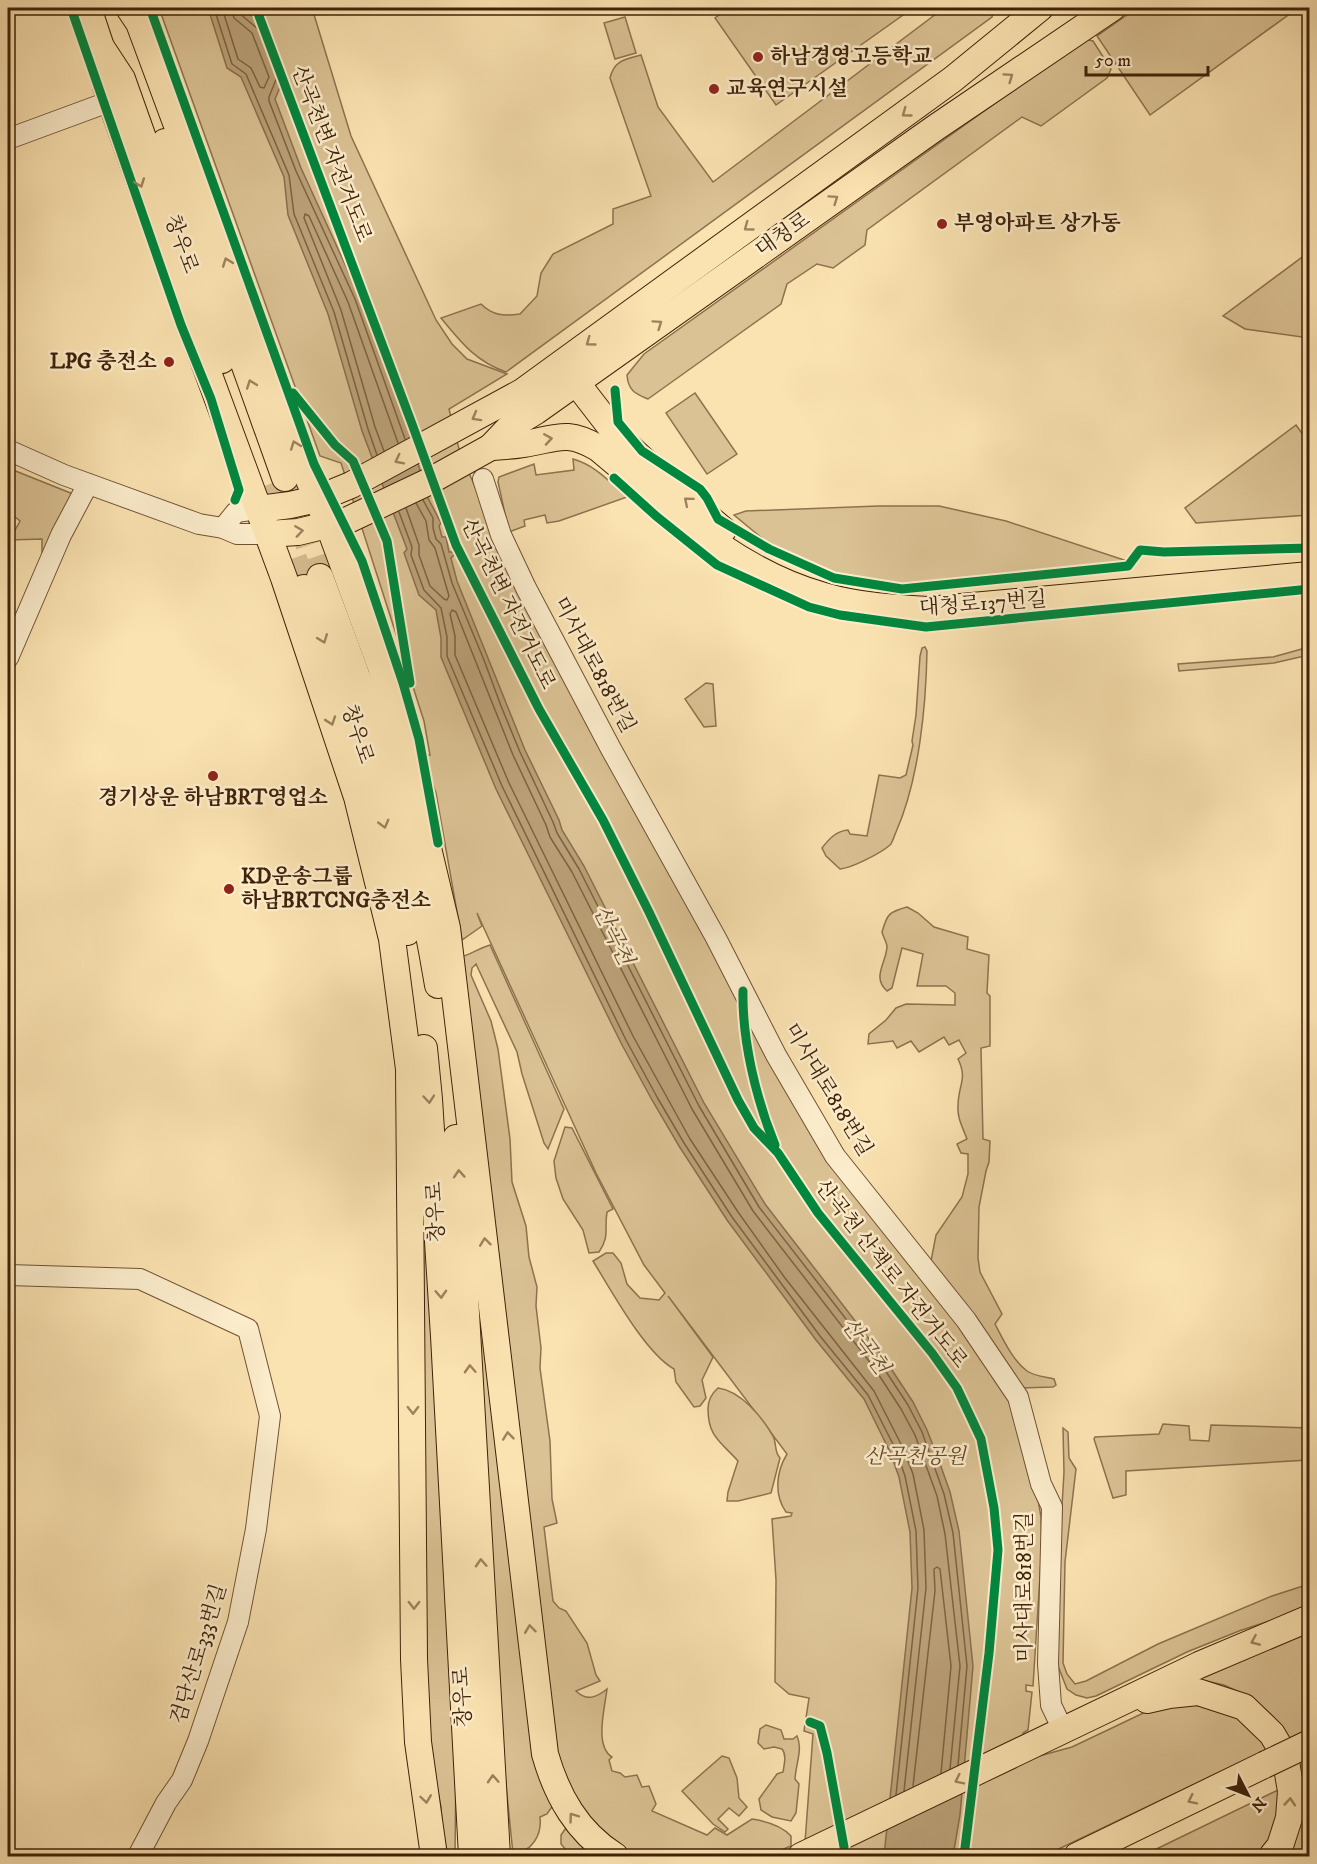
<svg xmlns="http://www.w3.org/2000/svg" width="1317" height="1864" viewBox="0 0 1317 1864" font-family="'IM FELL DW Pica','Noto Serif KR',serif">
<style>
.green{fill:#dbc294;stroke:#8e724e;stroke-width:1.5}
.water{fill:#bba178;stroke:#8a6e4c;stroke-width:1.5}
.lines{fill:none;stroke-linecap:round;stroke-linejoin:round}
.shore{stroke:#7e6240;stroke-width:1.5}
.major-tunnel{stroke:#d6bc8f;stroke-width:26;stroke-dasharray:26 13;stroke-linecap:butt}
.minor-casing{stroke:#6f5233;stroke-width:22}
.major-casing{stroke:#402209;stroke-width:28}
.minor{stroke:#fcedcc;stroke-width:20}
.major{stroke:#fbe3b1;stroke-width:26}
.major-bridge-casing{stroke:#402209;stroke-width:28;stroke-linecap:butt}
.major-bridge{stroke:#fbe3b1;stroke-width:26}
.cycleway-casing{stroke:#fcedcc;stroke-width:13}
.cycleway{stroke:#00873e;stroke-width:9}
.oneway{stroke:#9e825d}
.poi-dot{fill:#8f2418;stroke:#fcedcc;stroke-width:2}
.labels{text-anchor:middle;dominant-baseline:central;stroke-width:5;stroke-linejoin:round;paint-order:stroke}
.poi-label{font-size:21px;font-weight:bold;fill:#402209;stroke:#fcedcc;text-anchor:start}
.street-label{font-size:21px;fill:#402209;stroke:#fcedcc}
.park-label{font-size:21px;font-style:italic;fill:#674a2c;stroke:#fcedcc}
.water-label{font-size:22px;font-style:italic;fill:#6b4e30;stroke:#fcedcc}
</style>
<rect width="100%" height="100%" fill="#fbe3b1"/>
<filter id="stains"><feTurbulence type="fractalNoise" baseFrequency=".00333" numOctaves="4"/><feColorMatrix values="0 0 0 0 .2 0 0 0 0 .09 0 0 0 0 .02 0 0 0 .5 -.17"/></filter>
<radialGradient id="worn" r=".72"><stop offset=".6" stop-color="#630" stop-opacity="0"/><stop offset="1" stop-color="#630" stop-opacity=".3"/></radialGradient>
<!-- green -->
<g class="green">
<path d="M159,8H312L351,136L436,320L452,344L467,359L507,374L449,409L460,453L477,491L694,916L912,1259L1017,1410L1036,1488L1041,1517L1042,1545L1033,1686L1026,1685V1691L1032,1692L1028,1730L1023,1733L1021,1761L1072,1747L1156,1707L1172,1702L1226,1706L1272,1747L1044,1856H804L813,1734L804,1731L809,1698L789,1694L775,1682L776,1580L772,1519L791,1516L792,1513L786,1512C774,1495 776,1472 787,1454L668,1296L713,1357L702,1380L706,1398L700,1406L694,1407L676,1382L674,1369C645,1353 611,1290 593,1261L606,1253H613L621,1263L627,1284L640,1298L659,1300L665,1293L644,1265L596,1173L477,913L482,926L462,940L436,793L423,756L430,755L424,721L341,463L320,456Z"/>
<path d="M729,8H913L776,105L715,18Z"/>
<path d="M944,8H994L992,17L506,372C475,361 461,342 441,318L481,304C493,316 504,316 520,314L537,296L541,273L553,254L613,224V209L651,196L610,78C614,60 626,59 641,55L658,107L713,182Z"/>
<path d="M1137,8H1298L1150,115L1097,36Z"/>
<path d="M625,17L636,53L615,59L604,23Z"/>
<path d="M1085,39L1093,41L1111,69L1107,78L1041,126L1022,117L867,230L865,245L833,268L817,264L787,284L781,304L648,399C635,394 628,390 627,375L644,354Z"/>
<path d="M1309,252V338L1245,329L1223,316Z"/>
<path d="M695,393L737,454L707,474L666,413Z"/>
<path d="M1296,425L1309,443V515L1196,523L1185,508Z"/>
<path d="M573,459C595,465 610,482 627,497L559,521L547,523L545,515L524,520L525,526L509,532L498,482L499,477L534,464L536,475L574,470Z"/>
<path d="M8,468L73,494L42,555V539L9,540L8,533L14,532L20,521L10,513H8Z"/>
<path d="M878,506H939L1006,521L1127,561L891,587L841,579L801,565L763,539L734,515L746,511Z"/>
<path d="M925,647L927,651C926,707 919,780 896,832C894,836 893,842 890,845C881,853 852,868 840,869L826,856L822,848C829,839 836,831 848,830L850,834L867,836L879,775L900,778L906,775L913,745L912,741L916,715L920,656L922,648Z"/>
<path d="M1309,647V655L1274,663L1179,671L1178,664L1273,657Z"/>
<path d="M706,683L713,684L716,726L704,727L685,699Z"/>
<path d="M907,907L918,913L934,927L968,937L967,949L989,955L987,993L990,996V1046L981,1048L983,1139L990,1141L989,1162L986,1171L979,1207L978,1258L980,1272L1002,1314L995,1324C1003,1339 1013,1361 1027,1371C1034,1376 1046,1377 1054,1379L1056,1385L1053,1387L1021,1388L931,1261L936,1235L962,1197L968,1174V1154L961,1153L957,1144L967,1139C963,1128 957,1118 958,1106C958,1085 968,1079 958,1059L966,1053L959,1040L949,1045L944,1037L919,1052L911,1041L897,1048L893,1041L868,1044L869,1034L886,1020L896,1008L906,1004L955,1005V993L946,986H917L923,954L902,948L892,988L887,991C871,977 887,962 887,946C886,941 883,936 882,932C887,914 889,912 907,907Z"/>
<path d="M490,945L564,1109L548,1149L544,1143L522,1074L517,1052L476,964L472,968L471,975L491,1021L498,1049L510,1139L512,1182L526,1226L529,1257L537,1287L536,1306L541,1348L540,1368L550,1441L552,1499L557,1523L544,1527L553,1601L559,1608L566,1611L587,1643L596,1675L600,1681L576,1691C587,1702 597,1697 607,1689C605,1707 594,1746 612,1757L609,1760L612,1771L620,1773L625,1777L637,1775L642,1787L649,1786L656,1804L652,1811L707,1835L715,1828L727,1835L752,1819C765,1821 782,1826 791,1836V1846L767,1856H624L590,1828L555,1755L460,957C472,954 477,949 490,945Z"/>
<path d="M565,1127L572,1128L613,1209L607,1212C604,1229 610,1236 599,1252L589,1253L583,1230L563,1199L556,1178L554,1161Z"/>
<path d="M420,1172L423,1173L456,1767L455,1856L444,1855L441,1807L428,1742Z"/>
<path d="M474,1262L556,1801L547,1814L540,1817C542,1835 532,1852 513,1854L504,1765Z"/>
<path d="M718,1388C741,1391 762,1417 773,1436C777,1444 774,1452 780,1458L771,1493L738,1501H727L728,1492L738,1461C721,1442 708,1437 708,1409C708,1400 711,1394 718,1388Z"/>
<path d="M1163,1424L1189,1426L1190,1440L1209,1441L1211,1425L1309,1428V1460L1126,1471V1495L1113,1498L1094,1439L1095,1437L1159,1434Z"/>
<path d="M1063,1428L1068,1432L1069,1458L1076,1469L1065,1562L1063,1663L1067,1674L1075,1684L1086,1681L1158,1644L1272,1596L1309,1584V1608L1239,1631L1187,1652L1096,1696L1087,1698L1076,1695L1067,1689L1058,1666L1055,1627L1064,1472Z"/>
<path d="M1309,1631V1729L1286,1740L1248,1696L1224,1685L1197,1679Z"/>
<path d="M766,1725L781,1730L784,1739H793L797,1736C803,1749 796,1763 795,1779L799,1784L796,1813L791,1821L772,1817L761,1810L759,1799L777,1774L783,1772C784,1765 787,1755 782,1749L774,1747L764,1749L758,1743L760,1729Z"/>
<path d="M722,1756L729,1758L737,1778L739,1798L747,1807L739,1816L729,1808L718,1819L728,1829L725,1832L713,1824L682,1791Z"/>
<path d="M1309,1775V1853L1292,1856L1289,1853L1301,1779Z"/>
<path d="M1284,1787L1285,1794L1264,1856H1142Z"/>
<path d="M568,1825L599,1856H571L561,1844V1835Z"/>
</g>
<!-- water -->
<path class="water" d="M208,8H242L263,25L284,78L275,99L301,168L360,297L405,418L428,498L441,523L439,526L442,537H446L449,552H453L454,555L451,558L457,581L525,750L559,820L562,830L584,866L704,1103L765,1204L886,1361L913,1402L927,1430L939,1461L950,1492L959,1531L973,1666L960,1815L953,1856H884L912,1588L910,1532L899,1477L890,1452L864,1399L816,1340L727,1220L679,1146L652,1100L621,1043L496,789L441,657V638L436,610L419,595L404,553L407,549L362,431L328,314L288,215L284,177L241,77L227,68Z"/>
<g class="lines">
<!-- shore -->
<g class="shore">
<path d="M214,8L232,64L246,74L289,175L294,214L334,312L368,429L377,455"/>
<path d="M222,8L238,59L251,68L260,87L264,88L269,77L252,33L234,18L231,8"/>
<path d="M238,8L240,14L258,29L277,77L269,97V101L296,171L355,299L405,439"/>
<path d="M384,451L375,427L341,310L304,218L305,214L309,216L348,302L398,443"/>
<path d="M423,500L433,518V528L436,539L441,544L452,583L484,660L501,706L520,752L553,822L557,833L579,869L699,1106L759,1207L881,1364L908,1405L922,1432L944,1494L953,1533L967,1666L958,1765"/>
<path d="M406,508L419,545V555L430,586L444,599L447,600L449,596L435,548L429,540L426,521L416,503"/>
<path d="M399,512L412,547L411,555L424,590L441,608L447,637V656L502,786L626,1040L657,1097L684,1143L732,1217L820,1336L868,1395L896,1450L905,1476L916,1531L918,1588L896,1795"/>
<path d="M913,1786L935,1591L934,1569L937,1567L940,1569L951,1666L941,1773"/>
<path d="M904,1791L926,1588L924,1530L913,1474L903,1448L874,1391L785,1278L738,1212L690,1139L633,1036L509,783L455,655V636L450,614L452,610L456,612L513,755L546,825L550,837L572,872L692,1109L753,1211L875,1369L901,1409L915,1435L937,1496L945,1534L960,1666L950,1769"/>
</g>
<!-- major-tunnel -->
<g class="major-tunnel">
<path d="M287,484L320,577"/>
<path d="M267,485L303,584"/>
</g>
<!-- minor casing -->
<g class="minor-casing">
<g id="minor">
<path d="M8,139L111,101"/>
<path d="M8,450L64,475L199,524L223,528L237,534H268"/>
<path d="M483,479L501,535L526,588L611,749L716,938L776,1055L835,1156L966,1320L1018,1397L1041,1484L1052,1507L1048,1664L1051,1705L1063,1730"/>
<path d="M223,528L236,512L259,509"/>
<path d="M8,658L61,535L88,484"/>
<path d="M8,1275L140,1279L248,1329L270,1416L256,1529L238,1622L198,1741L182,1780L166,1803L138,1856"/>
</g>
</g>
<!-- major casing -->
<g class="major-casing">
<g id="major">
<path d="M88,8L101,47L122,79L222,360"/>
<path d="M129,8L139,23L306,473L329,526L381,667L418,806L447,928L545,1754C557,1796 577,1832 615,1856"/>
<path d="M101,47L106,86L111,101L189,321L284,578L357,797L392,939L409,1069L414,1659L418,1742L434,1856"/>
<path d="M165,142L285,478"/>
<path d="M565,368L619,438L679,493L723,530"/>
<path d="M491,447C502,446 513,446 524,444C556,439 566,429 598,448C668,506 734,571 824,596C858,606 893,608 928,610L1310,575"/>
<path d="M259,509L290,505L317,499L351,485L522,392L953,79L1040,8"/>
<path d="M268,534L298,532L348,520L428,482L491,447L511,426L536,411L935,128L1112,8"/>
<path d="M320,577C344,642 369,706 389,771C411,841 426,914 438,985"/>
<path d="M304,588L360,741L385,826L407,932"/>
<path d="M424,1048L429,1099L444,1336L472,1856"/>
<path d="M456,1138L497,1856"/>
<path d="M1147,1700L1169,1695L1198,1692L1244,1707L1272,1734L1285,1756L1291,1791L1289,1818L1280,1846L1272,1856"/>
<path d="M801,1856L1199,1665L1310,1618"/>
<path d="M1077,1856L1264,1765"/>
</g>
</g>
<!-- minor -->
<use href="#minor" class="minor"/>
<!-- major -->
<use href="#major" class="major"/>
<!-- major-bridge casing -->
<g class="major-bridge-casing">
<path id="major-bridge" d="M1264,1765L1310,1743"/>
</g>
<!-- major-bridge -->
<use href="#major-bridge" class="major-bridge"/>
<!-- cycleway casing -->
<g class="cycleway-casing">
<g id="cycleway">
<path d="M71,8L181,325L211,399L239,490L235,500"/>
<path d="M150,8L314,464L362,561L403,683L419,739L438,843"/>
<path d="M256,8L412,424L456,545L539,709L603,820L649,912L738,1100L754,1128L778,1153L818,1213L932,1353L957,1388L981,1439L994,1508L998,1550L989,1653L964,1856"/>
<path d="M615,390L618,422L642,451L700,489L707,498L718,519L769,549L834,578L902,589L1128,566L1140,550L1164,552L1310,548"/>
<path d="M293,393L335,445L353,461L387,541L410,683"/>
<path d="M614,478L656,516L717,565L809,607L840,615L926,627L1310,589"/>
<path d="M743,991C742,1040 756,1099 775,1145"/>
<path d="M810,1722L820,1726L827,1753L844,1847V1856"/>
</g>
</g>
<!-- cycleway -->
<use href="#cycleway" class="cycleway"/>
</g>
<!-- one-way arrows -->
<defs><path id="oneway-chevron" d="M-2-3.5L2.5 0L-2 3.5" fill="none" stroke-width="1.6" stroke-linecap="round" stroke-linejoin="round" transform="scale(1.5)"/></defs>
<g class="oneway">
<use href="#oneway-chevron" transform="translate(1009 77) rotate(-35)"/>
<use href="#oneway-chevron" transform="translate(906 113) rotate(144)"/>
<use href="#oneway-chevron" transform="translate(140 183) rotate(70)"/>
<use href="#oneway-chevron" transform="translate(834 199) rotate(-35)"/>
<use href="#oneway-chevron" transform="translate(748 227) rotate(144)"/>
<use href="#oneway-chevron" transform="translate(227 262) rotate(-110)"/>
<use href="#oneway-chevron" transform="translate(658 324) rotate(-35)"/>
<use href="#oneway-chevron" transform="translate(590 342) rotate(144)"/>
<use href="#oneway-chevron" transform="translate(251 384) rotate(-110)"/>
<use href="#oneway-chevron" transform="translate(476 417) rotate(151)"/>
<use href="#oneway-chevron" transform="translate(548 439) rotate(-9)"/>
<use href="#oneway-chevron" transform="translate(295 445) rotate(-110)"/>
<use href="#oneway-chevron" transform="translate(399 460) rotate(153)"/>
<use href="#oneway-chevron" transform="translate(688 501) rotate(-140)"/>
<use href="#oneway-chevron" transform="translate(299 531) rotate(-8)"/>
<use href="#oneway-chevron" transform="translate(323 639) rotate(69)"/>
<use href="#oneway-chevron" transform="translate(331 721) rotate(71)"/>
<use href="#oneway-chevron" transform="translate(384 824) rotate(75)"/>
<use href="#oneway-chevron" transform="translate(429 1099) rotate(85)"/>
<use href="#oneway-chevron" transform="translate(459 1174) rotate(-94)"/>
<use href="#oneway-chevron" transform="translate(485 1242) rotate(-97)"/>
<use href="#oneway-chevron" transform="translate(441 1294) rotate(87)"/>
<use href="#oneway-chevron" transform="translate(470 1369) rotate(-93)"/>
<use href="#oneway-chevron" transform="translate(413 1410) rotate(89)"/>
<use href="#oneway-chevron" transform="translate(508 1436) rotate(-96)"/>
<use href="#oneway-chevron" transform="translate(481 1563) rotate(-93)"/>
<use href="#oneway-chevron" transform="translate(414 1605) rotate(90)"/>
<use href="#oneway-chevron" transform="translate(530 1629) rotate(-97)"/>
<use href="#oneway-chevron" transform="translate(1255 1641) rotate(157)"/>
<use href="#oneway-chevron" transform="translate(493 1779) rotate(-93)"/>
<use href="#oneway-chevron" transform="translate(959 1780) rotate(154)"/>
<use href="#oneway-chevron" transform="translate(426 1799) rotate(82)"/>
<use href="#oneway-chevron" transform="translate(1192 1800) rotate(154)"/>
<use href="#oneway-chevron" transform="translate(1290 1802) rotate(-86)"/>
<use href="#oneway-chevron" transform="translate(573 1817) rotate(-126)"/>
</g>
<!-- markers -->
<g class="poi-dot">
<circle cx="758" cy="57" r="6"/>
<circle cx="714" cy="89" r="6"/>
<circle cx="942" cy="224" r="6"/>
<circle cx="169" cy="362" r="6"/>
<circle cx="213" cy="776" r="6"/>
<circle cx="229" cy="889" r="6"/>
</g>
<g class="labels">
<!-- poi labels -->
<g class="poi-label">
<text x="770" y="57">하남경영고등학교</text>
<text x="726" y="89">교육연구시설</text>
<text x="954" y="224">부영아파트 상가동</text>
<text x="157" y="362" text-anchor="end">LPG 충전소</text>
<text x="213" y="798" text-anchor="middle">경기상운 하남BRT영업소</text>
<text x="241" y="877">KD운송그룹<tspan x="241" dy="24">하남BRTCNG충전소</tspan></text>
</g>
<!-- street labels -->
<g class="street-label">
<text transform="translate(331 154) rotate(69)">산곡천변 자전거도로</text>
<text transform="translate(783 235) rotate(-35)">대청로</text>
<text transform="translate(181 244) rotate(70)">창우로</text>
<text transform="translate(508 604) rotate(64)">산곡천변 자전거도로</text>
<text transform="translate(983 604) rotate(-4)">대청로137번길</text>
<text transform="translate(594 665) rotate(62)">미사대로818번길</text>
<text transform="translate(357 734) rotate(72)">창우로</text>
<text transform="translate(828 1090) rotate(59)">미사대로818번길</text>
<text transform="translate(436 1212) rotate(-93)">창우로</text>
<text transform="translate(891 1274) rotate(52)">산곡천 산책로 자전거도로</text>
<text transform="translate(1025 1587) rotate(-90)">미사대로818번길</text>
<text transform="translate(199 1654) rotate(-73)">검단산로333번길</text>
<text transform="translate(463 1697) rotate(-93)">창우로</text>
</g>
<!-- park labels -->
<g class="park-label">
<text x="915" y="1457">산곡천공원</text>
</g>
<!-- water labels -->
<g class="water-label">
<text transform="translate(613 935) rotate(64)">산곡천</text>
<text transform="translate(865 1346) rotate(54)">산곡천</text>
</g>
</g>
<!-- margin -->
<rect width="1317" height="1864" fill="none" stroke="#fbe3b1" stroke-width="30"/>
<rect x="9" y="9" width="1299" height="1846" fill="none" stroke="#402209" stroke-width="3"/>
<rect x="15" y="15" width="1287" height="1834" fill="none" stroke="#402209" stroke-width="1.5"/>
<!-- north arrow -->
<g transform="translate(1248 1795) rotate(132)" stroke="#fcedcc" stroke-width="4.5" paint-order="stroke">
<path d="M0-4.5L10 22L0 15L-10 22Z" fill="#402209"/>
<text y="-9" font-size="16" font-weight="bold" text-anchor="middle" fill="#402209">N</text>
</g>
<!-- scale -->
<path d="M1086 66v9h122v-9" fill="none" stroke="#402209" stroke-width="3"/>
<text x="1095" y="66" font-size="18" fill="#402209" stroke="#fcedcc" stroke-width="4.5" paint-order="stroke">50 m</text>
<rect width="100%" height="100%" filter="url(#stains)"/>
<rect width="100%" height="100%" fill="url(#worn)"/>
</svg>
